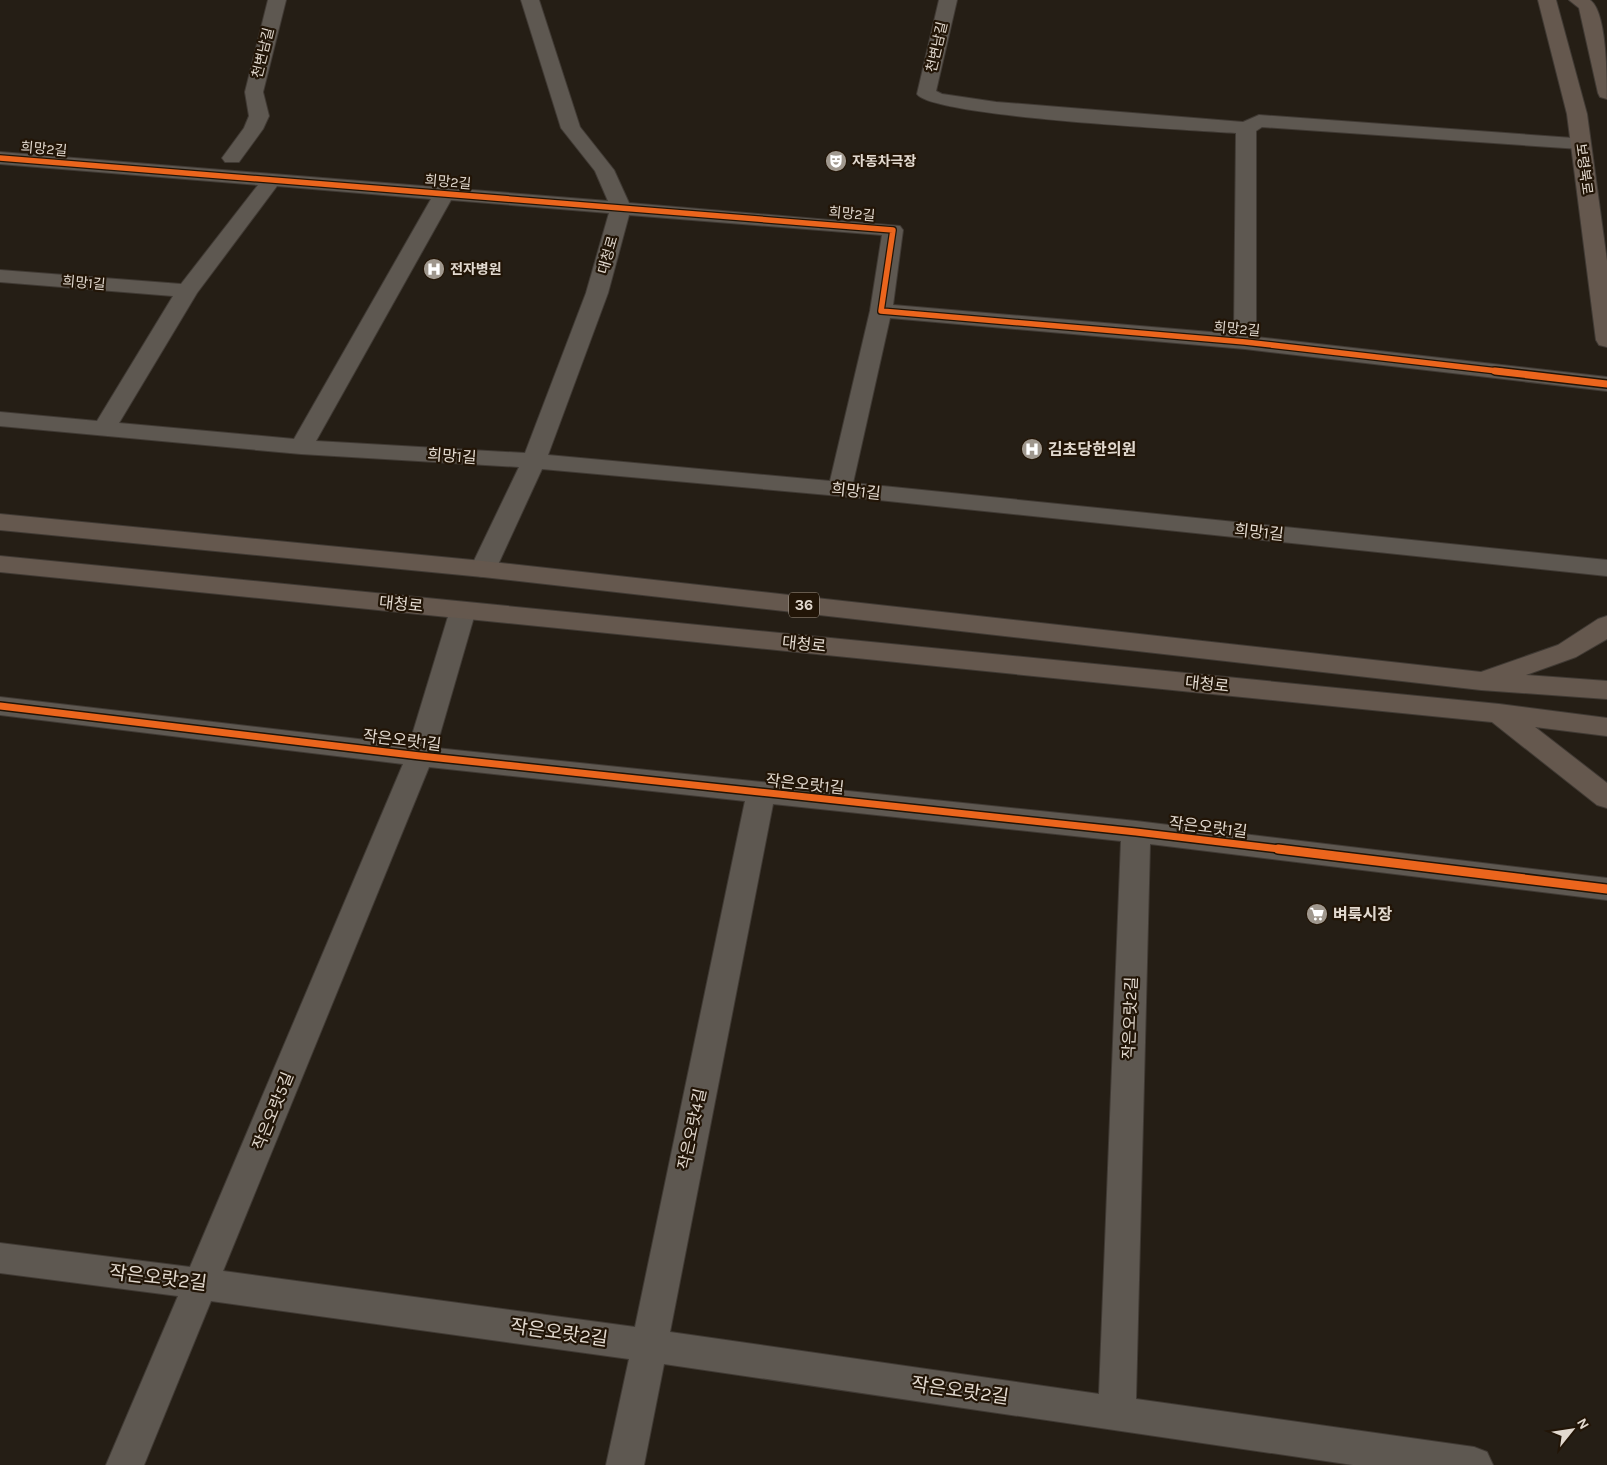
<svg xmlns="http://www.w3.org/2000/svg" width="1607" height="1465" viewBox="0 0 1607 1465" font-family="Karla,'Noto Sans KR',sans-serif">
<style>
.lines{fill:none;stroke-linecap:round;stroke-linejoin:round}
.minor-casing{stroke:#403a34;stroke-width:2}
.major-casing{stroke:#403a34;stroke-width:2}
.minor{fill:#5e5851;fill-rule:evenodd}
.major{fill:#65584e;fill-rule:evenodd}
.cycleway-far2-casing{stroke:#221507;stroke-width:8}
.cycleway-far1-casing{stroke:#221507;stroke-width:10}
.cycleway-casing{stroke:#221507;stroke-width:12}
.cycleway-far2{stroke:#eb651d;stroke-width:5.5}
.cycleway-far1{stroke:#eb651d;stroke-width:7}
.cycleway{stroke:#eb651d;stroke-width:9}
.labels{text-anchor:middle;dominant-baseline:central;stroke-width:4.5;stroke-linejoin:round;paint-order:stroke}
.far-street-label{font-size:14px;fill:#e2d9cf;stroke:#221507}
.far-poi-label{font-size:14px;font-weight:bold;fill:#e2d9cf;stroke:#221507;text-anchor:start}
.shield{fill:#221507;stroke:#a89e93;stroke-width:1}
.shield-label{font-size:15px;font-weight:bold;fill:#e2d9cf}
.poi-label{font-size:16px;font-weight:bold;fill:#e2d9cf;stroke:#221507;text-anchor:start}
.street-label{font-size:16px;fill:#e2d9cf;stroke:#221507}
.near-street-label{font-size:19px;fill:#e2d9cf;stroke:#221507}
</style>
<rect width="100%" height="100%" fill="#251e15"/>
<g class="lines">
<!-- minor casing -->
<g class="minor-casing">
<g id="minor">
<path d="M268,0H286L263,92L269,116L263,129L239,162H225L222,158L244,128L249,116L245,92Z"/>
<path d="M521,0H539L580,127L614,170L629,203L900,226L903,230L893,305L1234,334L1236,133C1194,130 932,117 917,94L939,0H957L936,91L942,94L996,102L1243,122L1259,115L1587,139L1590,143L1587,147L1580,149L1262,127L1256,131V337L1607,377V391L1245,349L890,318L853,483L1607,560V576L840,496L542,469L496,569L492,575L483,577L474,575L470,569L519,467L301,454L0,426V412L97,421L173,296L0,282V270L181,284L258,185L0,164V152L608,201L595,171L561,128ZM277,186L431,199L294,439L119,423L197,293ZM451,200L609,213L586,293L525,453L316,441ZM629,215L882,235L870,311L830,481L548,455L608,293Z"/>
<path d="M463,602L472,604L476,610L436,748L1136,821L1607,878V900L1150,844L1136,1399L1474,1447L1487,1452L1493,1465H1353L664,1364L644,1465H606L629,1359L211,1301L144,1465H106L178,1296L0,1273V1243L190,1267L403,764L0,715V697L409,745L450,610L454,604ZM429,767L745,801L635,1327L223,1271ZM773,804L1121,841L1099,1394L670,1332Z"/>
</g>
</g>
<!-- major casing -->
<g class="major-casing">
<g id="major">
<path d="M1538,0H1556L1587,114L1607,261V347L1599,345L1596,340L1567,114Z"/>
<path d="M1569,0H1590C1607,11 1607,79 1607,99L1600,97L1598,93L1579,8Z"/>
<path d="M0,514L483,561L1481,672L1558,645L1598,619L1607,616V639L1576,657L1526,675L1607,681V699L1481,690L483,577L0,530Z"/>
<path d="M0,556L1499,704L1607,718V736L1535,727L1607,783V808L1597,805L1492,722L0,572Z"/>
</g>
</g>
<!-- minor -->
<use href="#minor" class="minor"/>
<!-- major -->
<use href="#major" class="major"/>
<!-- cycleway-far2 casing -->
<g class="cycleway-far2-casing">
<path id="cycleway-far2" d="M0,158L893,230L881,311L1245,342L1506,372"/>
</g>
<!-- cycleway-far1 casing -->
<g class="cycleway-far1-casing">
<g id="cycleway-far1">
<path d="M1495,371L1607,384"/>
<path d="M0,706L420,756L1136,832L1288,850"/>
</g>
</g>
<!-- cycleway casing -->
<g class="cycleway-casing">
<path id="cycleway" d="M1278,849L1607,889"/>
</g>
<!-- cycleway-far2 -->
<use href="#cycleway-far2" class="cycleway-far2"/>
<!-- cycleway-far1 -->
<use href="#cycleway-far1" class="cycleway-far1"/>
<!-- cycleway -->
<use href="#cycleway" class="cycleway"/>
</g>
<!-- icons -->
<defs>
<g id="theatre-disc" transform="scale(1.125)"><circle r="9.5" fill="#a0988e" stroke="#221507"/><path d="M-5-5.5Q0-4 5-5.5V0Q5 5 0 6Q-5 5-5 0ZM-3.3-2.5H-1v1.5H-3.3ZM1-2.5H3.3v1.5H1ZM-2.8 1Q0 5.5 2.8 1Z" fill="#fff"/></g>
<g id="hospital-disc" transform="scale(1.125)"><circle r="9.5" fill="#a0988e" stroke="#221507"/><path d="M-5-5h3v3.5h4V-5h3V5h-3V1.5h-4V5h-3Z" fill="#fff"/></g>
<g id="supermarket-disc" transform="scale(1.125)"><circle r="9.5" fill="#a0988e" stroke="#221507"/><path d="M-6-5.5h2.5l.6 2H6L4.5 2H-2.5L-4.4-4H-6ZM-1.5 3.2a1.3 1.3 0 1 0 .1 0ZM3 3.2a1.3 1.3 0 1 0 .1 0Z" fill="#fff"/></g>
</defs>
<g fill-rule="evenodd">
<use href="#theatre-disc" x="836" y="161"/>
<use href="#hospital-disc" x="434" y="269"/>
<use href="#hospital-disc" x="1032" y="449"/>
<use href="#supermarket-disc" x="1317" y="914"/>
</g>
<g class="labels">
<!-- far-street labels -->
<g class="far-street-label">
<text transform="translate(937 47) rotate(-77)">천변남길</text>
<text transform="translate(263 53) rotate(-76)">천변남길</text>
<text transform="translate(44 149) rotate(5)">희망2길</text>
<text transform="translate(1584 169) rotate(82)">보령북로</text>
<text transform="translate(448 182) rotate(5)">희망2길</text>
<text transform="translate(852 214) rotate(5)">희망2길</text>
<text transform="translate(608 255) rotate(-74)">대청로</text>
<text transform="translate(84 283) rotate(5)">희망1길</text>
<text transform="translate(1237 329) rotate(5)">희망2길</text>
</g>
<!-- far-poi labels -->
<g class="far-poi-label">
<text x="852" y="161">자동차극장</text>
<text x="450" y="269">전자병원</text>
</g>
<!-- shield labels -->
<rect class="shield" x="789" y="592.5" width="30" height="25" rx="4"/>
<g class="shield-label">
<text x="804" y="605">36</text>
</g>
<!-- poi labels -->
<g class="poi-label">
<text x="1048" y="449">김초당한의원</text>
<text x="1333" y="914">벼룩시장</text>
</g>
<!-- street labels -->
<g class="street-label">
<text transform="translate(452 456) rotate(4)">희망1길</text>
<text transform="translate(856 491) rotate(6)">희망1길</text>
<text transform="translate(1259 532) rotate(6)">희망1길</text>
<text transform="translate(401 604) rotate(6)">대청로</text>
<text transform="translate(804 644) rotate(6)">대청로</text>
<text transform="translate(1207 684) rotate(6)">대청로</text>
<text transform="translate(402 740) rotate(7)">작은오랏1길</text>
<text transform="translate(805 784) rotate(6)">작은오랏1길</text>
<text transform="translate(1208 827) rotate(7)">작은오랏1길</text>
<text transform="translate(1130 1018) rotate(-88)">작은오랏2길</text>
<text transform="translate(273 1111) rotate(-68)">작은오랏5길</text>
<text transform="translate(692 1129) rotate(-78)">작은오랏4길</text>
</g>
<!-- near-street labels -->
<g class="near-street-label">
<text transform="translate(158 1278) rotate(7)">작은오랏2길</text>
<text transform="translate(559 1333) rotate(8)">작은오랏2길</text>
<text transform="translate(960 1391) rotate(8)">작은오랏2길</text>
</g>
</g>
<!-- north arrow -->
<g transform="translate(1572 1430) rotate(60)" stroke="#221507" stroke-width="4" paint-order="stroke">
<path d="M0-4L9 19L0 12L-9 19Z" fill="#e2d9cf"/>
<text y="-8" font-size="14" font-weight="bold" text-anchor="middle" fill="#e2d9cf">N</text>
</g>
</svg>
